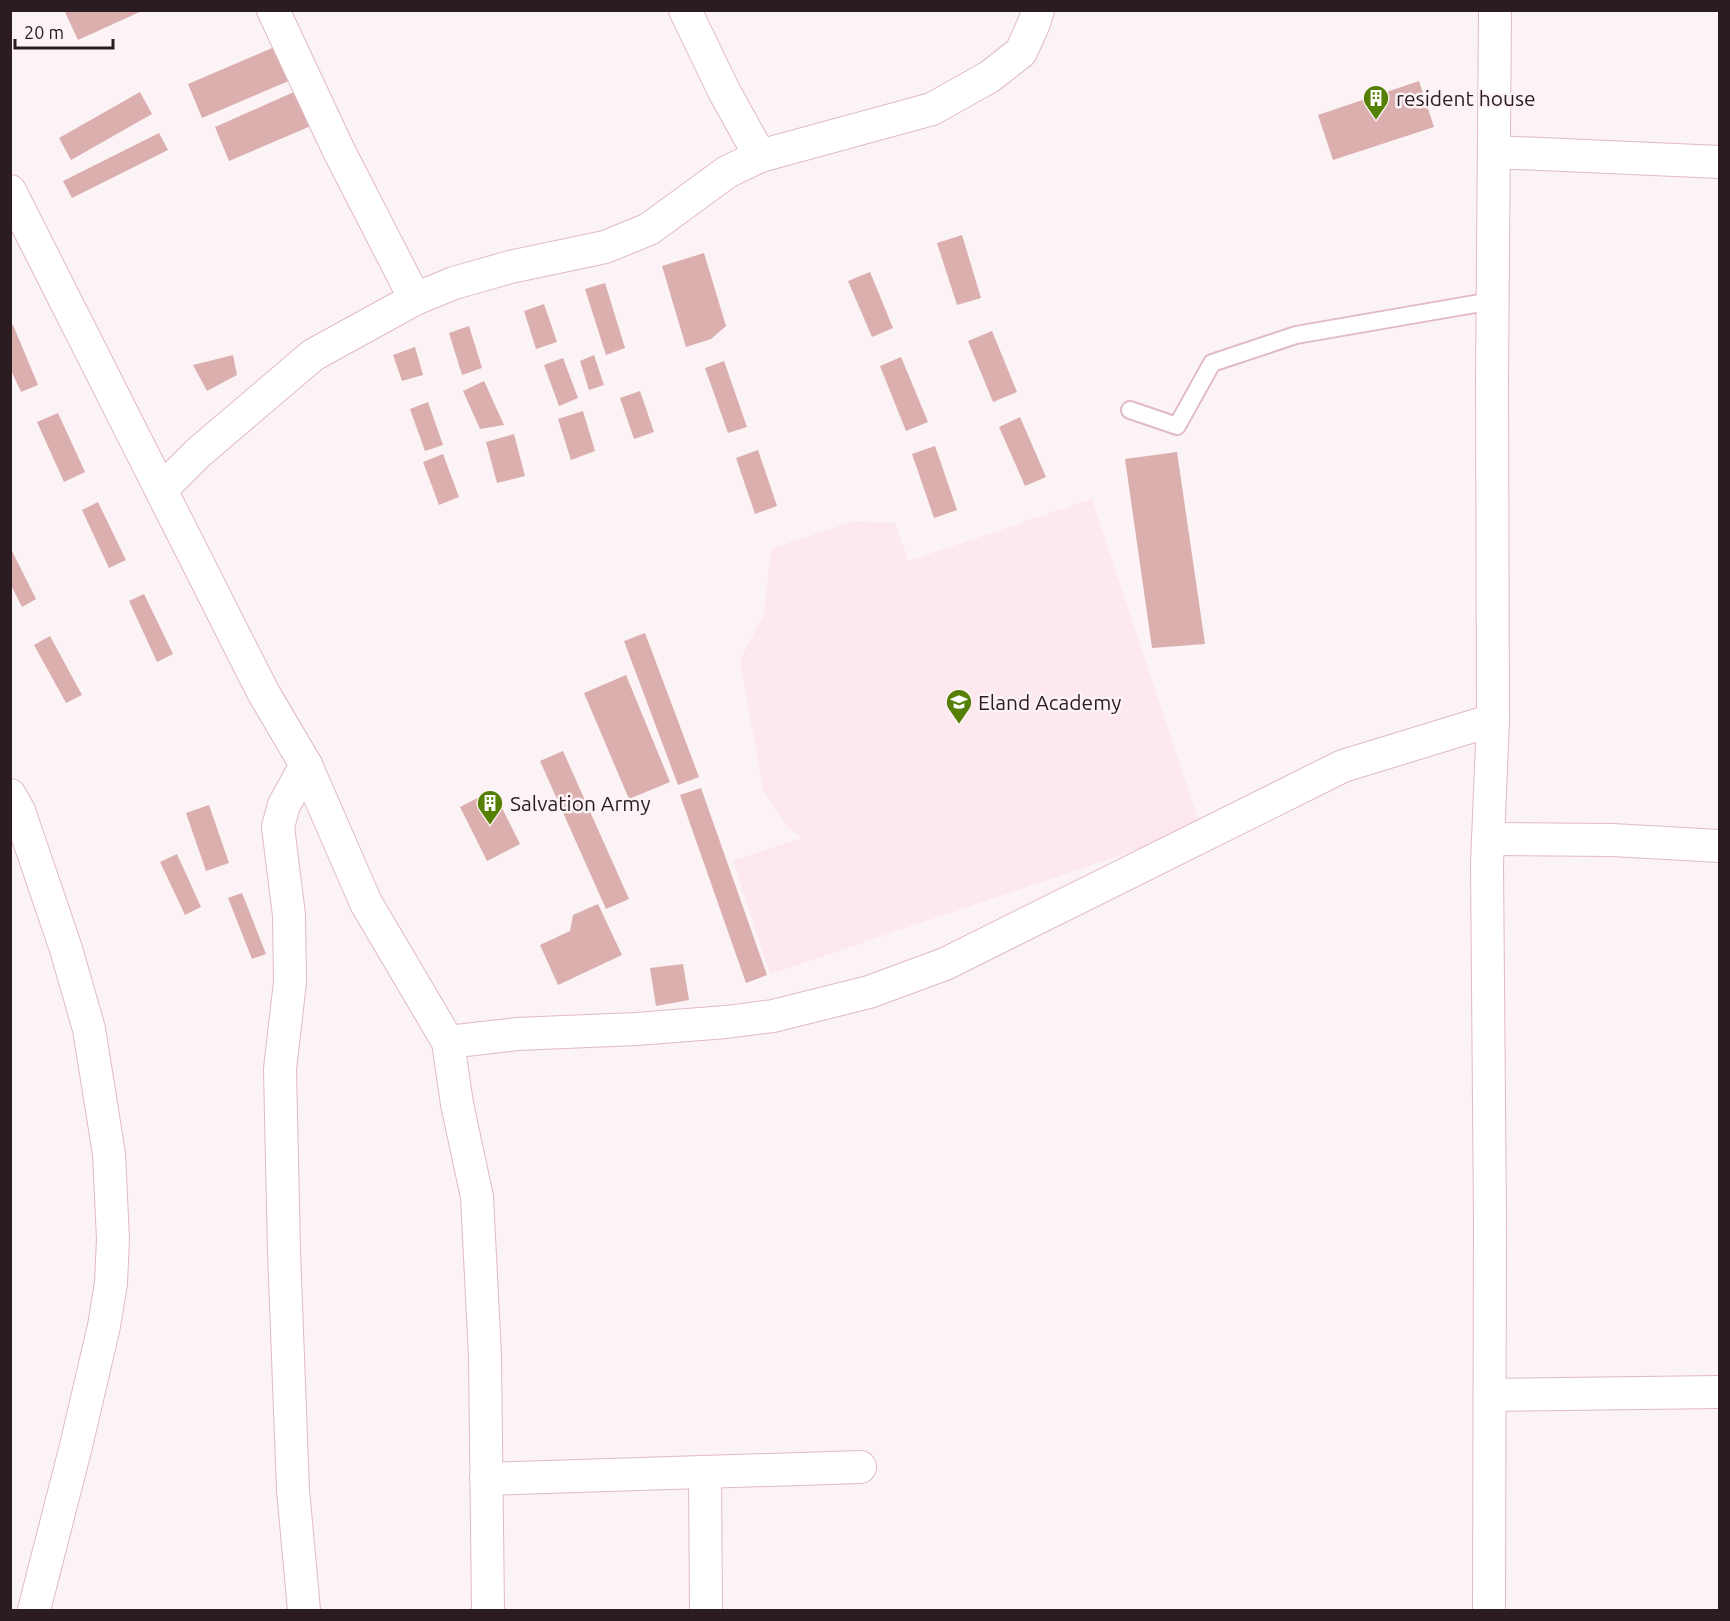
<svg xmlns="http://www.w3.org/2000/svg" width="1730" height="1621" viewBox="0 0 1730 1621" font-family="Ubuntu,sans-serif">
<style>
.built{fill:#fde8ef}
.building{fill:#daafad}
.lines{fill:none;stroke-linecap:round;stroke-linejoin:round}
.service-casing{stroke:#e2b9c7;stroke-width:20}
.minor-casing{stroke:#e2b9c7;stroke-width:34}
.service{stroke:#fff;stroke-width:16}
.minor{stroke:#fff;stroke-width:32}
.labels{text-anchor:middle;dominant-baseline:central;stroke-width:5;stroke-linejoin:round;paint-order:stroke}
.poi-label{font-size:21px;fill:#2b1c21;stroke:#fcf3f6;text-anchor:start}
</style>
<rect width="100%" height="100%" fill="#fcf3f6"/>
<!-- built -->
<path class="built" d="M1092,499L1201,828L770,974L733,861L802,838L787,826L763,790L740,660L764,614L771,549L855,521L895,523L908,561Z"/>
<!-- building -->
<g class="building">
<path d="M64,10H144L78,40Z"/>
<path d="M277,46L291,80L202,118L188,84Z"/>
<path d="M1419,81L1434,127L1333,160L1318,115Z"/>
<path d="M296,91L311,126L229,161L215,127Z"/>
<path d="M140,92L152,114L71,160L59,138Z"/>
<path d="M159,133L168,150L72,198L63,181Z"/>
<path d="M962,235L981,298L957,305L937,243Z"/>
<path d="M704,253L726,326L711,339L686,347L662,266Z"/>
<path d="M870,272L893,328L872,337L848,281Z"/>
<path d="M605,283L625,348L606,355L585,289Z"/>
<path d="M544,304L557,342L536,349L524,311Z"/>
<path d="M13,325L38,385L21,392L10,368V326Z"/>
<path d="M469,326L482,368L462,375L449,333Z"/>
<path d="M992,331L1017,392L993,402L968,341Z"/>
<path d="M415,347L423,375L402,381L393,355Z"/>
<path d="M233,355L237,375L207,391L193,365Z"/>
<path d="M594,355L604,385L589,390L580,361Z"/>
<path d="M901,357L928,422L906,431L880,366Z"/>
<path d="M563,358L578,398L559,406L544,365Z"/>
<path d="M724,361L747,427L728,433L705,368Z"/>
<path d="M484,381L504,425L480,429L463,391Z"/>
<path d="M640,391L654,432L634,439L620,398Z"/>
<path d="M428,402L443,445L425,451L410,409Z"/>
<path d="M583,411L595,451L571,460L558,419Z"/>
<path d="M58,413L85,472L64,482L37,422Z"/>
<path d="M1020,417L1046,477L1025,486L999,427Z"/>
<path d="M514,434L525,476L497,483L486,442Z"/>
<path d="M935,446L957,510L934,518L912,454Z"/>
<path d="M758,450L777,506L755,514L736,458Z"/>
<path d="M1177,452L1205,644L1152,648L1125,459Z"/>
<path d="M443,454L459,497L439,505L423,462Z"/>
<path d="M98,502L126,560L109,568L82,510Z"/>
<path d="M10,547L36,599L22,607L10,583Z"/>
<path d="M144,594L173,654L157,662L129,601Z"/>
<path d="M645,633L699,777L678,785L624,641Z"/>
<path d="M50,636L82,695L66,703L34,645Z"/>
<path d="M626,675L670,782L629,799L584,693Z"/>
<path d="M563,751L629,899L606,909L540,761Z"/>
<path d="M701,788L767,975L746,983L680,795Z"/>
<path d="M493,790L520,844L487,861L460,807Z"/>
<path d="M209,805L229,863L206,871L186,813Z"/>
<path d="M177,854L201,907L185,915L160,862Z"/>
<path d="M242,893L266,954L252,959L228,898Z"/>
<path d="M598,904L622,955L558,985L540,945L570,931L573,915Z"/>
<path d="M683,964L689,1000L656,1006L650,968Z"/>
</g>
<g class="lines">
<!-- service casing -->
<g class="service-casing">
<path id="service" d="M1130,410L1177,426L1212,363L1296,335L1492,301"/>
</g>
<!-- minor casing -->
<g class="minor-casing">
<g id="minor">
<path d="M273,10L339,151L415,299"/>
<path d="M685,10L724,91L760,156"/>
<path d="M1494,152L1720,162"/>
<path d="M10,191L263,692L306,765L366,903L448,1042L457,1104L477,1197L485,1356L488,1610"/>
<path d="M162,489L198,453L313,355L415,299L454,283L510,267L605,247L649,229L727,172L760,156L932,109L989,77L1021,52L1034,23L1038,10"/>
<path d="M10,795L19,811L66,949L89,1029L109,1154L113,1239L111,1283L104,1326L76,1446L34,1610"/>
<path d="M1488,839L1612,840L1720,846"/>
<path d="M448,1042L517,1034L636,1029L726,1022L773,1016L869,992L945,964L1343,766L1493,720"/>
<path d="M1490,1395L1720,1392"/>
<path d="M705,1472L706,1610"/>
<path d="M486,1479L860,1467"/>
<path d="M304,1610L293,1490L284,1251L280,1069L290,982L289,915L278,827L284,805L306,765"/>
<path d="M1489,1610L1490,1221L1487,864L1493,720L1492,378L1495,10"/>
</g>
</g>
<!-- service -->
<use href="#service" class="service"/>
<!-- minor -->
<use href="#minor" class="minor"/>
</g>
<!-- icons -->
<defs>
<g id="building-pin" transform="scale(1.35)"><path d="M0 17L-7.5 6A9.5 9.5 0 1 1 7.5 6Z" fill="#558005" stroke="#fcf3f6"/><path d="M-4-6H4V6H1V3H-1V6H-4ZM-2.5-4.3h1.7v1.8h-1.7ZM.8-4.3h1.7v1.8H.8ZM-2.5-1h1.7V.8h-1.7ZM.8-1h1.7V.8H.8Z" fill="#fff"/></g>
<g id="school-pin" transform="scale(1.35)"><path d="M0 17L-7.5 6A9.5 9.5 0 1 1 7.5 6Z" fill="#558005" stroke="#fcf3f6"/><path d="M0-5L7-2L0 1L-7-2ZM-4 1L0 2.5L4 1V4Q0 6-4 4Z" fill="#fff"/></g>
</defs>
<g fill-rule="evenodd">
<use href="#building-pin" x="1376" y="98"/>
<use href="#school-pin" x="959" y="702"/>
<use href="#building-pin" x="490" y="803"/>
</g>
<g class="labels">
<!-- poi labels -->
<g class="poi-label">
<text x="1396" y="98">resident house</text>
<text x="978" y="702">Eland Academy</text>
<text x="510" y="803">Salvation Army</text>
</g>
</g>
<!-- border -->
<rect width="1730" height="1621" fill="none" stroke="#2b1c21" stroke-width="24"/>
<!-- scale -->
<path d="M15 39v9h98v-9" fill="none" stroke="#2b1c21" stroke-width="3"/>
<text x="24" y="39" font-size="18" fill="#2b1c21" stroke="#fcf3f6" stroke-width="4.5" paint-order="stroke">20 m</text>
</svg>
